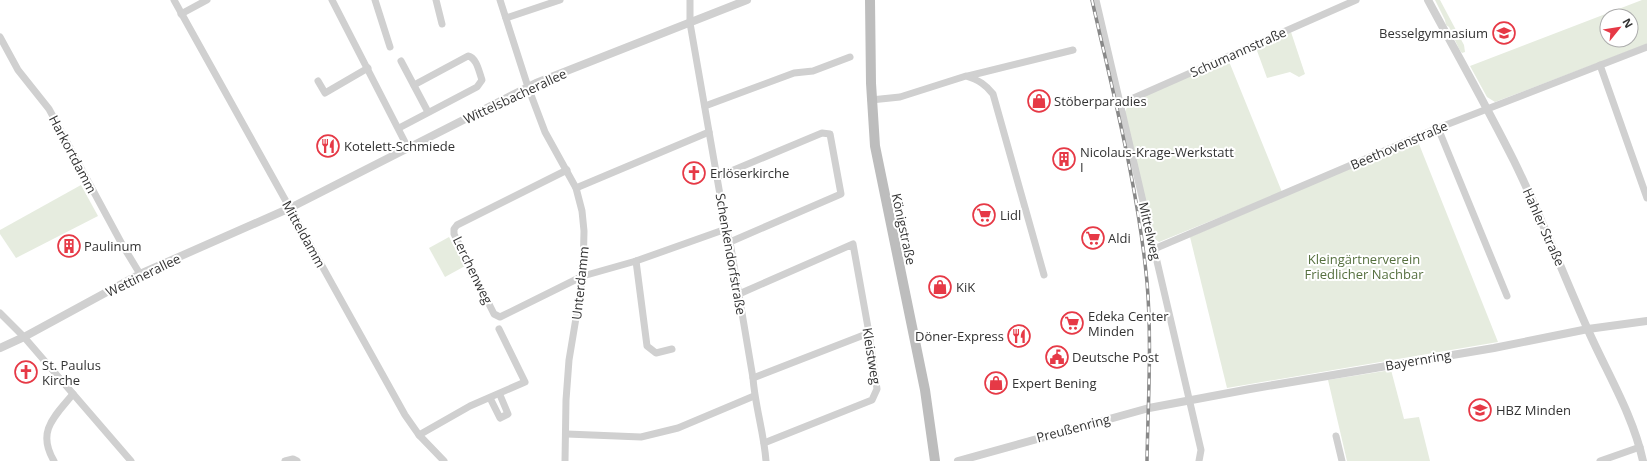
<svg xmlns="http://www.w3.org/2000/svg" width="1647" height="461" viewBox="0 0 1647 461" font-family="'Open Sans',sans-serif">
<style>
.green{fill:#e6ecdf;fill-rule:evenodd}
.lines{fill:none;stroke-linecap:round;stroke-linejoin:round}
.minor{stroke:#d0d0d0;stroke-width:7}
.tertiary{stroke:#d0d0d0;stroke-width:8}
.secondary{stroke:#bdbdbd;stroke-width:10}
.rail-casing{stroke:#888;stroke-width:3.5}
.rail{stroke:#fff;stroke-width:2;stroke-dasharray:6;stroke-linecap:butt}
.labels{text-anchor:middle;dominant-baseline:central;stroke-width:4;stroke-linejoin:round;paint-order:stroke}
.poi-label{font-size:13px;fill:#333;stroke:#fff;text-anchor:start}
.street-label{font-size:13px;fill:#333;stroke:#fff}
.park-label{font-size:13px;fill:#56703f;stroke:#fff}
</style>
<rect width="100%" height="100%" fill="#fff"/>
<!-- green -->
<g class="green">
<path d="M1435,0H1440L1464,45L1465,52L1462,53C1458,49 1453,34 1449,27L1446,25L1445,20Z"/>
<path d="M1642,0H1647V44L1495,102L1487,97L1470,66ZM1607,16H1631V40H1607Z"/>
<path d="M1291,32L1305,74L1299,77L1290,72L1267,78L1256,48Z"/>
<path d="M1228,59L1282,192L1159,242L1154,238L1125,112L1129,103Z"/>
<path d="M1417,139L1498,342L1227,388L1190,237Z"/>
<path d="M81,185L98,216L16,258L0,234V230Z"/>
<path d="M449,237L465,266L445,277L429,248Z"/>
<path d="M1391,370L1404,419L1419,417L1430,461H1347L1328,380Z"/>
</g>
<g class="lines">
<!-- minor -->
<g class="minor">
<path d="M174,0L405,415L419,435L444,461"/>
<path d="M332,0L408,148"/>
<path d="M375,0L390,47"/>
<path d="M436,0L442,24"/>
<path d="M500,0L528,87L545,132L576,188L582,211L584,231L583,276L569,360L566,400L565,461"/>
<path d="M690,0V23L726,229L730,242L753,378C755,406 764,433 766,461"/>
<path d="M1096,0L1201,450L1199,461"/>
<path d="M181,14L207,0"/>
<path d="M506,18L560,0"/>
<path d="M0,37L18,70L49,109L123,246L140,274"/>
<path d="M401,61L428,112"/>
<path d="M1600,65L1647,198"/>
<path d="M968,76L1073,50"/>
<path d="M318,81L325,93L368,68"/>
<path d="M871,100L900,97L966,76C979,80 986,85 993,94L1044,275"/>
<path d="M1120,104L1356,0"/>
<path d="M705,106L794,73L813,71L850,57"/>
<path d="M399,128L477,87L482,80C479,72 477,58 468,56L414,85"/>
<path d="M1438,128L1507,296"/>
<path d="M567,170L457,225L454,229V234L494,314L500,317L583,276L636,261L726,229"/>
<path d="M717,177L822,133L830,134L841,194L730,242"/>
<path d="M576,188L709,132"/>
<path d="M1154,249L1438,128L1647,47"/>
<path d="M636,261L647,346L656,353L672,349"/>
<path d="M739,294L853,244L869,333L877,389L872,400L764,443"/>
<path d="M0,313L24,337L131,461"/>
<path d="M753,378L869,333"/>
<path d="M490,398L500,418L508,414L500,395"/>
<path d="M567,434L641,437L678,428L754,396"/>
<path d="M419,435L470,406L525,382L499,329"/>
<path d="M1336,436L1342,461"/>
<path d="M54,461C36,431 55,416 73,394"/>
<path d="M285,461L293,459L297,461"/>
<path d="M1600,461L1640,447"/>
</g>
<!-- tertiary -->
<g class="tertiary">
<path d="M1428,0C1457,54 1487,107 1514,161C1541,216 1563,274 1588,330C1607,373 1633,415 1643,461"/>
<path d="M0,348L24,337L140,274L290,208L536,83L747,0"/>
<path d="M958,461L1149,408L1250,389L1494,348L1588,329L1647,321"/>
</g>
<!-- secondary -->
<path class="secondary" d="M870,0L871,83L875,146L925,390L935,461"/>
<!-- rail casing -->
<g class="rail-casing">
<path id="rail" d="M1092,0C1113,93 1138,187 1147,282C1152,342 1148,402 1147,461"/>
</g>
<!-- rail -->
<use href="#rail" class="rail"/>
</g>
<!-- icons -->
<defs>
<g id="school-ring" transform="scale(1.15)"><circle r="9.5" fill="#fff" stroke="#e63946" stroke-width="1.5"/><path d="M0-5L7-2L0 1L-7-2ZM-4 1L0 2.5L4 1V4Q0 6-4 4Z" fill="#e63946"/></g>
<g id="shop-ring" transform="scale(1.15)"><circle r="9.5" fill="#fff" stroke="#e63946" stroke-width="1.5"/><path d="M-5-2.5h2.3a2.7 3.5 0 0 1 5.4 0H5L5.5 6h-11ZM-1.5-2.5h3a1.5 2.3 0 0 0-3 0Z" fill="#e63946"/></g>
<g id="restaurant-ring" transform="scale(1.15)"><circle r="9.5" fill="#fff" stroke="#e63946" stroke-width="1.5"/><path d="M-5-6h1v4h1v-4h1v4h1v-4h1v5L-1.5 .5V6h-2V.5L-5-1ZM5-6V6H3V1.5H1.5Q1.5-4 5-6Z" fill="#e63946"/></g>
<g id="building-ring" transform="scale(1.15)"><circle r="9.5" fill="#fff" stroke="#e63946" stroke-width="1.5"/><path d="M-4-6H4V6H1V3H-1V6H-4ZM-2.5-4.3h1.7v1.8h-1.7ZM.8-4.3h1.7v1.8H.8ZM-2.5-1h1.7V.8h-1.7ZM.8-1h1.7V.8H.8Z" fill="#e63946"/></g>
<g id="church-ring" transform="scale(1.15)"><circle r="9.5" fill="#fff" stroke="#e63946" stroke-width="1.5"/><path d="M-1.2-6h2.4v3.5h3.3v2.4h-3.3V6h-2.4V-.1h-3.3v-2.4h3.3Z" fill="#e63946"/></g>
<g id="supermarket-ring" transform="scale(1.15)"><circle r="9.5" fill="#fff" stroke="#e63946" stroke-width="1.5"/><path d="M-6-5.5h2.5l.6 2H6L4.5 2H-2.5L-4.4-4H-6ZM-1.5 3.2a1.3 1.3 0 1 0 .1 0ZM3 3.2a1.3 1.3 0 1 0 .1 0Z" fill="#e63946"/></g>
<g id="civic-ring" transform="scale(1.15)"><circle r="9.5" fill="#fff" stroke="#e63946" stroke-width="1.5"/><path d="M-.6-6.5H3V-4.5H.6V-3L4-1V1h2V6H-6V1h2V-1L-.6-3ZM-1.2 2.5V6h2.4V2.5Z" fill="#e63946"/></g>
</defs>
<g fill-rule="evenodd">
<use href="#school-ring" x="1504" y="33"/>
<use href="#shop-ring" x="1039" y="101"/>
<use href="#restaurant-ring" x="328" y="146"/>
<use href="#building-ring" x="1064" y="159"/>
<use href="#church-ring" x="694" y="173"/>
<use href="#supermarket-ring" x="984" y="215"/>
<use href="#supermarket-ring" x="1093" y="238"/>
<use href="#building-ring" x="69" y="246"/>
<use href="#shop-ring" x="940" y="287"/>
<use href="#supermarket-ring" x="1072" y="323"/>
<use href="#restaurant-ring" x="1019" y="336"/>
<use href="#civic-ring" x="1057" y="357"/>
<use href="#church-ring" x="26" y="372"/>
<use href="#shop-ring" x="996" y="383"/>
<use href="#school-ring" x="1480" y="410"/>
</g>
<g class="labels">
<!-- poi labels -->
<g class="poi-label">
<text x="1488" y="33" text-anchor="end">Besselgymnasium</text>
<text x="1054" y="101">Stöberparadies</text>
<text x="344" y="146">Kotelett-Schmiede</text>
<text x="1080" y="152">Nicolaus-Krage-Werkstatt<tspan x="1080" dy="15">I</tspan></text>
<text x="710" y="173">Erlöserkirche</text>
<text x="1000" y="215">Lidl</text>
<text x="1108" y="238">Aldi</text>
<text x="84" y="246">Paulinum</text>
<text x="956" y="287">KiK</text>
<text x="1088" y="316">Edeka Center<tspan x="1088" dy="15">Minden</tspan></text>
<text x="1004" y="336" text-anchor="end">Döner-Express</text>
<text x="1072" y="357">Deutsche Post</text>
<text x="42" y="365">St. Paulus<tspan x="42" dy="15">Kirche</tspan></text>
<text x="1012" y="383">Expert Bening</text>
<text x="1496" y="410">HBZ Minden</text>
</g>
<!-- street labels -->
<g class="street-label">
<text transform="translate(1238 52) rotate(-24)">Schumannstraße</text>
<text transform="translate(515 96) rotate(-25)">Wittelsbacherallee</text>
<text transform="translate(1399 145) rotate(-23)">Beethovenstraße</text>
<text transform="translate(73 154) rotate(62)">Harkortdamm</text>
<text transform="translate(1544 227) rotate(66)">Hahler Straße</text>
<text transform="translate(904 229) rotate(78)">Königstraße</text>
<text transform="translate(1150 231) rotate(77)">Mittelweg</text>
<text transform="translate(304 234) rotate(61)">Mitteldamm</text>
<text transform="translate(731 254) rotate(80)">Schenkendorfstraße</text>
<text transform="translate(473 270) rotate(64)">Lerchenweg</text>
<text transform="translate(143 275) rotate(-26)">Wettinerallee</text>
<text transform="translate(580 283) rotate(-84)">Unterdamm</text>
<text transform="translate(872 356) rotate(81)">Kleistweg</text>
<text transform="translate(1418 360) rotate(-10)">Bayernring</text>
<text transform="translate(1073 428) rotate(-15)">Preußenring</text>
</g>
<!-- park labels -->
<g class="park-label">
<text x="1364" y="259">Kleingärtnerverein<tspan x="1364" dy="15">Friedlicher Nachbar</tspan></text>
</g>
</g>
<!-- north arrow -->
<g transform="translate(1619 28) rotate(60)"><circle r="19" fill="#ffffff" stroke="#adadad"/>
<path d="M0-3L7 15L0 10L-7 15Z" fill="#e63946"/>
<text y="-6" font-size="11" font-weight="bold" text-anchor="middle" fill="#333333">N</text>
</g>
</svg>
